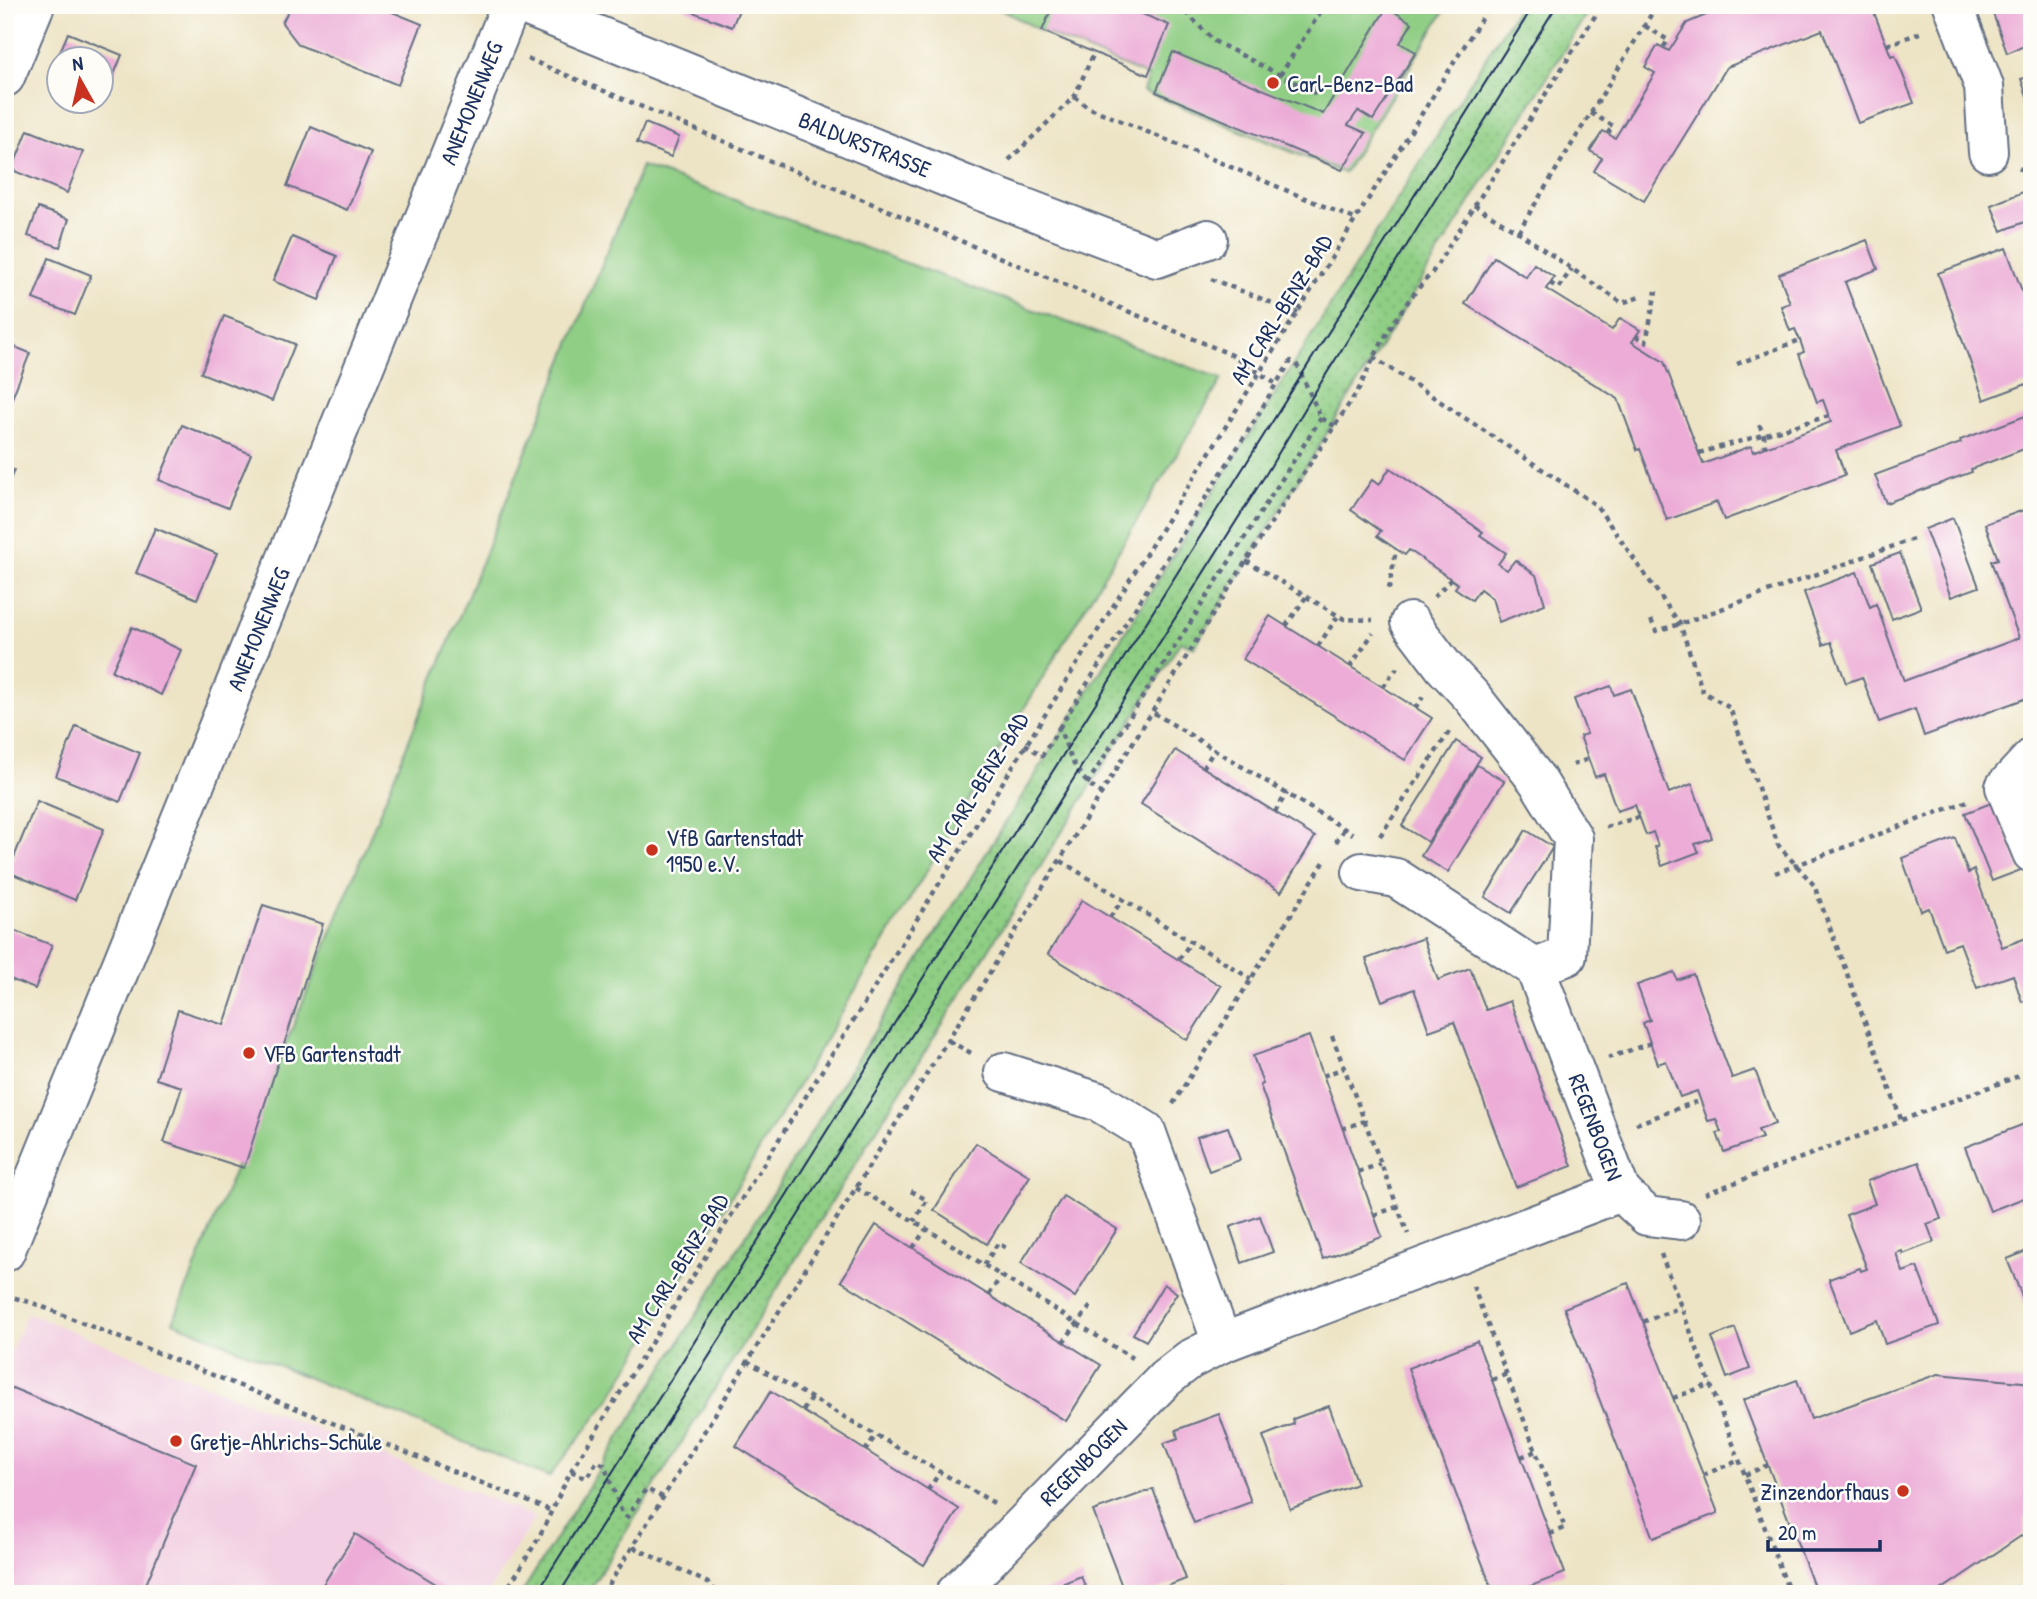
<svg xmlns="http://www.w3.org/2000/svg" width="2037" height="1599" viewBox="0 0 2037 1599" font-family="'Patrick Hand',sans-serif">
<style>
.built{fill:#f2cfe2}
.grass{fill:url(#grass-dots);stroke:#557e71;stroke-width:2}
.pitch{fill:#8fce84;stroke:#557e71;stroke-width:2}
.building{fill:#ecacd7}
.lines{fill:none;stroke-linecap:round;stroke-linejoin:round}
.minor-casing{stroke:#646e82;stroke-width:42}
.path{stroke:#646e82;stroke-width:4.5;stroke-dasharray:5 5;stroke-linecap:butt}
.minor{stroke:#fff;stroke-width:38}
.tram{stroke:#1b2f5e;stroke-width:2}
.poi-dot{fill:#c8321e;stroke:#fdfcf7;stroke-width:2.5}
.labels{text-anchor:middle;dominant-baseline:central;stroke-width:5;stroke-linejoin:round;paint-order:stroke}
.poi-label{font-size:23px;fill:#1b2f5e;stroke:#fdfcf7;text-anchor:start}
.street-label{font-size:23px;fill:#1b2f5e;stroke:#fdfcf7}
</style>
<defs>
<pattern id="grass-dots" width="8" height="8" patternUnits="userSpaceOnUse" patternTransform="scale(1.75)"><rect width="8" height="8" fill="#8fce84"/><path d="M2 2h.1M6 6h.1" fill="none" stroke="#7bb174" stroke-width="1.8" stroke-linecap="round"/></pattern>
</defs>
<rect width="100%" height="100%" fill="#fdfcf7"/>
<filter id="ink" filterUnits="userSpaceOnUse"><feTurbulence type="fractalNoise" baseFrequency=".0143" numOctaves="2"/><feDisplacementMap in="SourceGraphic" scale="14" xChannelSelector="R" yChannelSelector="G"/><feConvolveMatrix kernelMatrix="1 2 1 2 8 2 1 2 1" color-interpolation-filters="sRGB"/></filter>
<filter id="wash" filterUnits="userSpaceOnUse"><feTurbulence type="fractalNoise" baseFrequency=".00686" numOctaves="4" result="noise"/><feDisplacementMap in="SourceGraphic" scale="28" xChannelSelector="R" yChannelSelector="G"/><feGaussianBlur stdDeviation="1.57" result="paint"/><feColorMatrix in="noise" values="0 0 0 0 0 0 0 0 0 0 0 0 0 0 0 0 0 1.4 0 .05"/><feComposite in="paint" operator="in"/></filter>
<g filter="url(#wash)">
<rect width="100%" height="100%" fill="#ede4c5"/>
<!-- built -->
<path class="built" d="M27,1313L535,1517L487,1594H5V1365Z"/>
<!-- grass -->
<path class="grass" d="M1519,5H1592L1194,648L1181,641L587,1594H521Z"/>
<!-- pitch -->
<g class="pitch">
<path d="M993,5H1448L1344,173L1143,91L1148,76L1041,31Z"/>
<path d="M642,166L1222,379L609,1400L549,1477L173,1322Z"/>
</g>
<g id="blocks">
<!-- building -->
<g class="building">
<path d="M291,5H375L422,24L398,85L299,45L282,23Z"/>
<path d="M687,5H741L732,27L685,9Z"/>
<path d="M1053,5H1121L1169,25L1148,75L1042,31Z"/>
<path d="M1730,5H1871L1891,56L1895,55L1914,103L1858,123L1822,30L1727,67L1644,201L1594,171L1602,158L1590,151L1603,131L1615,138L1655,73L1645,67L1658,45L1669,51L1687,23Z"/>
<path d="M1990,5H2032V43L2007,53Z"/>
<path d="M1387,7L1412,23L1400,43L1416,52L1373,120L1358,111L1348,125L1366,133L1342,170L1156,92L1173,52L1323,114Z"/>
<path d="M68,33L122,55L108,89L102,86V60H60V69L54,66Z"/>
<path d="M2032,76V107H2031L2021,79Z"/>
<path d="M645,123L679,137L671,157L637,143Z"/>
<path d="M311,127L371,152L347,210L287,186Z"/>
<path d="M28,130L83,152L67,193L12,170Z"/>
<path d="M2028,190L2032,199V219L2002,231L1991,205Z"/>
<path d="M38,208L69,219L60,247L28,236Z"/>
<path d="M292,237L337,256L319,300L273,281Z"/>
<path d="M1867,240L1878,269L1845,282L1900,426L1836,450L1845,475L1724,520L1717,502L1667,520L1640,449L1637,450L1618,399L1465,304L1494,257L1526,277L1534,264L1554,277L1546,289L1612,330L1620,318L1640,330L1632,342L1664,362L1703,464L1751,446L1753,452L1831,422L1823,400L1817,402L1799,354L1804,352L1800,340L1795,329L1790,331L1781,306L1790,303L1779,274Z"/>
<path d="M2006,248L2032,318V382L1984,400L1938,273Z"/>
<path d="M49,258L91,275L75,315L33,299Z"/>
<path d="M224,316L295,344L272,401L201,373Z"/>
<path d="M5,343L30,353L10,403L5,401Z"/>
<path d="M2031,414L2032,446L1971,469L1972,472L1886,503L1875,475L1961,443L1960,440Z"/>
<path d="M182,425L251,454L228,508L159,480Z"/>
<path d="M5,467L14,470L5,491Z"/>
<path d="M1390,468L1483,532L1480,535L1506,553L1498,564L1507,570L1515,560L1536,575L1545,604L1499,622L1492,598L1480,589L1472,600L1455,588L1458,584L1409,550L1405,555L1377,536L1381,531L1351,510L1372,480L1379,485Z"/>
<path d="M2032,507V662L2029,663L2032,671V696L1924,736L1915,709L1879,722L1862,677L1846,683L1831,642L1823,645L1804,592L1857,572L1870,607L1876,604L1904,681L2019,638L1991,561L1998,559L1985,524Z"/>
<path d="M1953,518L1979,587L1951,597L1925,529Z"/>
<path d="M155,528L217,554L197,599L136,573Z"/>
<path d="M1900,553L1921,608L1892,619L1872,563Z"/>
<path d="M1270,616L1432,718L1405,760L1243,659Z"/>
<path d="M132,627L181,650L161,695L112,671Z"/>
<path d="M1611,686L1614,695L1631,689L1669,793L1692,784L1712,838L1695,844L1699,852L1662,866L1655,847L1658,846L1653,832L1646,835L1635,805L1617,811L1604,774L1595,777L1580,736L1587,734L1574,699Z"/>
<path d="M76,726L140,753L120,802L56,776Z"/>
<path d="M1456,741L1481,757L1428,842L1402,826Z"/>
<path d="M1175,750L1315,837L1281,892L1141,804Z"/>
<path d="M1477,765L1504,781L1448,872L1421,856Z"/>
<path d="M37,801L104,829L75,900L8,872Z"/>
<path d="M1994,802L2021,870L1992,881L1965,813Z"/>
<path d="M1526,830L1553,847L1511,913L1485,897Z"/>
<path d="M1955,838L1968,873L1974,870L2002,947L2032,936V998L2022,1002L2013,975L1977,988L1960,943L1944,949L1929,908L1921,911L1902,858Z"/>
<path d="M1082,900L1221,986L1187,1040L1048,954Z"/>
<path d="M263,905L323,924L244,1168L164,1142L182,1087L156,1079L178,1010L224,1025Z"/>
<path d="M5,927L52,945L35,989L5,977Z"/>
<path d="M1423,938L1438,980L1470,968L1486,1010L1510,1001L1572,1166L1516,1187L1454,1022L1429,1031L1414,989L1382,1001L1366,959Z"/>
<path d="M1674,972L1677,980L1693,974L1732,1078L1755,1070L1775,1124L1758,1130L1762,1138L1724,1152L1717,1133L1721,1132L1716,1119L1708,1121L1697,1091L1680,1097L1666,1061L1658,1064L1643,1023L1650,1020L1637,985Z"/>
<path d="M5,1034L12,1037L5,1053Z"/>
<path d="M1309,1036L1382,1237L1323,1259L1260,1085L1263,1084L1253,1056Z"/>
<path d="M2032,1121V1195L1990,1211L1965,1147Z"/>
<path d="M1228,1127L1240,1160L1209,1171L1197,1137Z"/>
<path d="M976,1143L1030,1176L987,1244L934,1210Z"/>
<path d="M1919,1162L1941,1219L1927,1224L1934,1242L1903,1254L1902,1251L1896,1253L1903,1272L1917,1267L1939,1325L1885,1344L1877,1320L1849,1331L1829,1279L1860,1268L1861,1271L1867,1269L1846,1215L1875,1204L1867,1181Z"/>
<path d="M1063,1196L1117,1229L1075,1297L1021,1263Z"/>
<path d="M1260,1216L1273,1252L1242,1263L1230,1227Z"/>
<path d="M876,1225L1101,1365L1066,1421L841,1281Z"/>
<path d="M2032,1249V1307L2027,1309L2007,1259Z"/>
<path d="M1628,1283L1718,1513L1653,1538L1564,1308Z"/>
<path d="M1164,1284L1177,1293L1146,1341L1133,1334Z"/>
<path d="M1735,1328L1750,1369L1727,1378L1712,1337Z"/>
<path d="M1477,1341L1565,1573L1510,1594H1494L1408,1368Z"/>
<path d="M1938,1374L2032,1383V1452L2024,1534L1935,1594H1819L1813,1584L1743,1400L1797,1380L1811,1419Z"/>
<path d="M5,1385L196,1464L142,1594H5Z"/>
<path d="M771,1391L959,1509L924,1565L736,1446Z"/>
<path d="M1329,1406L1357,1484L1290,1509L1263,1436L1294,1424L1293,1419Z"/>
<path d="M1219,1414L1251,1502L1194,1523L1164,1443L1178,1438L1176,1430Z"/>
<path d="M1153,1489L1186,1579L1147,1594H1125L1093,1511Z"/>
<path d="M355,1534L452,1594H317Z"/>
<path d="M1081,1576L1088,1594H1037Z"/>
<path d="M1286,1588L1288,1594H1271Z"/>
</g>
</g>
</g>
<g filter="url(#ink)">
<use href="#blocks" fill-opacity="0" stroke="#646e82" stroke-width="2"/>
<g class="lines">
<!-- minor casing -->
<g class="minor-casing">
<g id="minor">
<path d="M523,5L978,190L1157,258L1208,239"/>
<path d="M1953,5L1984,86L1988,152"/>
<path d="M5,77L35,5"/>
<path d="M1410,622L1444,667L1472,697L1537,780L1573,838L1567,956L1535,968"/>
<path d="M2032,758L2005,787L2032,853"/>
<path d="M1004,1072L1099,1102L1146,1131L1222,1343"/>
<path d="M1621,1192L1647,1216L1681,1220"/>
<path d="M5,1252L511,5"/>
<path d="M955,1594L1165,1379L1189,1360L1222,1343L1621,1192L1535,968L1396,878L1362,872"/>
</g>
</g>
<!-- path -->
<g class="path">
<path d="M1179,5L1214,41L1319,95"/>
<path d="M1645,26L1668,40L1663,48"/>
<path d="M1887,45L1922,32"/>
<path d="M528,59L1232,355L1276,384L1291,361L1297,365L1321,418L1335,426"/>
<path d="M1280,75L1325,5"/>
<path d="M1074,97L1088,107L1357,220"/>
<path d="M1591,113L1613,126L1608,133"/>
<path d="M1009,160L1074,97L1094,53"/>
<path d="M2019,168L2032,176"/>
<path d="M1474,205L1518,232L1622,303L1643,296"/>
<path d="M1518,232L1657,5"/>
<path d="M1211,279L1298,313"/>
<path d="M1550,283L1558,288L1572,269"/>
<path d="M1636,336L1646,342L1656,291"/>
<path d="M1373,357L1596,505L1680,624L1703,692L1730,708L1778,845L1814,885L1901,1119"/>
<path d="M1737,364L1800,340"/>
<path d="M1759,425L1764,434L1765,447"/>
<path d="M1699,453L1829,416"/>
<path d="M1246,561L1344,619L1373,620"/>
<path d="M1389,589L1396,549"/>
<path d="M1434,597L1451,579"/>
<path d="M1651,620L1656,631L1680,624L1913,539"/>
<path d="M1286,626L1306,597"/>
<path d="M1318,646L1338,616"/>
<path d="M1350,667L1373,633"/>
<path d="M1383,687L1397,668"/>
<path d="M1415,708L1423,697"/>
<path d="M1154,713L1353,834"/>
<path d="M1059,728L1255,420L1276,384"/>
<path d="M1025,744L1042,756L1059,728C1071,756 1074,776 1101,793"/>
<path d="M1573,765L1588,759"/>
<path d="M1203,768L1215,749"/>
<path d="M1087,784L1321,418"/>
<path d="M1275,812L1287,793"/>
<path d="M1606,827L1639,817"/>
<path d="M1380,836L1451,729"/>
<path d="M1336,842L1344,829"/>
<path d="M1061,861L1251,979"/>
<path d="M1775,873L1971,800"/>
<path d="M1110,917L1123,899"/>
<path d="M1179,959L1191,942"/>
<path d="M1332,1036L1408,1234"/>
<path d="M949,1041L973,1054"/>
<path d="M1608,1058L1651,1043"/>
<path d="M1323,1076L1344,1068"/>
<path d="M1173,1104L1324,862"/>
<path d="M1636,1124L1701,1100"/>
<path d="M1342,1129L1364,1121"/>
<path d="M1358,1172L1380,1164"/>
<path d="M856,1188L914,1221L1132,1358"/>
<path d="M911,1191L927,1200L914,1221"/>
<path d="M1705,1194L2032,1071"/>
<path d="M1374,1215L1397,1207"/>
<path d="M913,1248L926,1229"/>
<path d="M1661,1254L1790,1594"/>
<path d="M984,1265L998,1243L1006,1248"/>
<path d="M1473,1286L1565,1528L1550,1534"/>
<path d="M5,1295L33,1303L552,1511"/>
<path d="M989,1295L1001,1276"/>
<path d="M1643,1322L1681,1307"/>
<path d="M1063,1342L1093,1303"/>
<path d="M747,1361L994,1503"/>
<path d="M1492,1380L1507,1374"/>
<path d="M1673,1398L1711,1384"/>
<path d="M803,1411L811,1398"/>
<path d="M865,1451L876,1435"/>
<path d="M1521,1457L1536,1451"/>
<path d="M571,1471L586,1478L597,1461L604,1465L622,1513L627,1517L646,1489L663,1497"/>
<path d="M1703,1475L1740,1460"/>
<path d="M1745,1475L1768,1465"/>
<path d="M928,1490L940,1472"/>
<path d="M633,1547L708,1583L719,1594"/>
<path d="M1935,1593L1936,1594"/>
<path d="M504,1594L538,1539L571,1471L1490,5"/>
<path d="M603,1594L1246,561L1359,389C1378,347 1400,306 1432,273L1602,5"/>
</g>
<!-- minor -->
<use href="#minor" class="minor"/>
<!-- tram -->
<g class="tram">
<path d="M536,1594L1534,5"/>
<path d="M559,1594L1266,474L1312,397L1557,5"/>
</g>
</g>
</g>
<!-- markers -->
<g class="poi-dot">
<circle cx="1273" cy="83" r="7"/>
<circle cx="652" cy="850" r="7"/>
<circle cx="249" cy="1053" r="7"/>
<circle cx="176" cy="1441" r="7"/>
<circle cx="1903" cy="1491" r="7"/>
</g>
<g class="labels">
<!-- poi labels -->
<g class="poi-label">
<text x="1287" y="83">Carl-Benz-Bad</text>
<text x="666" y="837">VfB Gartenstadt<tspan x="666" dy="26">1950 e.V.</tspan></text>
<text x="263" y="1053">VFB Gartenstadt</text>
<text x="190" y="1441">Gretje-Ahlrichs-Schule</text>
<text x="1889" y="1491" text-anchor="end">Zinzendorfhaus</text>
</g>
<!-- street labels -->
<g class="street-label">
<text transform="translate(471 103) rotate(-68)">ANEMONENWEG</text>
<text transform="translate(865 144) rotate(22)">BALDURSTRASSE</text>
<text transform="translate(1281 309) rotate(-58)">AM CARL-BENZ-BAD</text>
<text transform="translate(258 629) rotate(-68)">ANEMONENWEG</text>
<text transform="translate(977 787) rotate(-58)">AM CARL-BENZ-BAD</text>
<text transform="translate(1596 1127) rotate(69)">REGENBOGEN</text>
<text transform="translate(677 1268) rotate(-58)">AM CARL-BENZ-BAD</text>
<text transform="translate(1083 1462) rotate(-45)">REGENBOGEN</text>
</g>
</g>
<!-- margin -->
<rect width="2037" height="1599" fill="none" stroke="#fdfcf7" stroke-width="28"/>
<!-- north arrow -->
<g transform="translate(80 80) rotate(352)"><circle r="33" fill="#fdfcf7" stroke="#a3aaba" stroke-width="2"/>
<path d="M0-5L12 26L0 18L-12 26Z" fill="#c8321e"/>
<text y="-10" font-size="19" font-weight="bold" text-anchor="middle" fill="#1b2f5e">N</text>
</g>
<!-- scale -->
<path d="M1768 1540v10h112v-10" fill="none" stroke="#1b2f5e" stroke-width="3.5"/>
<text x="1778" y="1540" font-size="21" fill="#1b2f5e" stroke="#fdfcf7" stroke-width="5" paint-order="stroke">20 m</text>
</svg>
